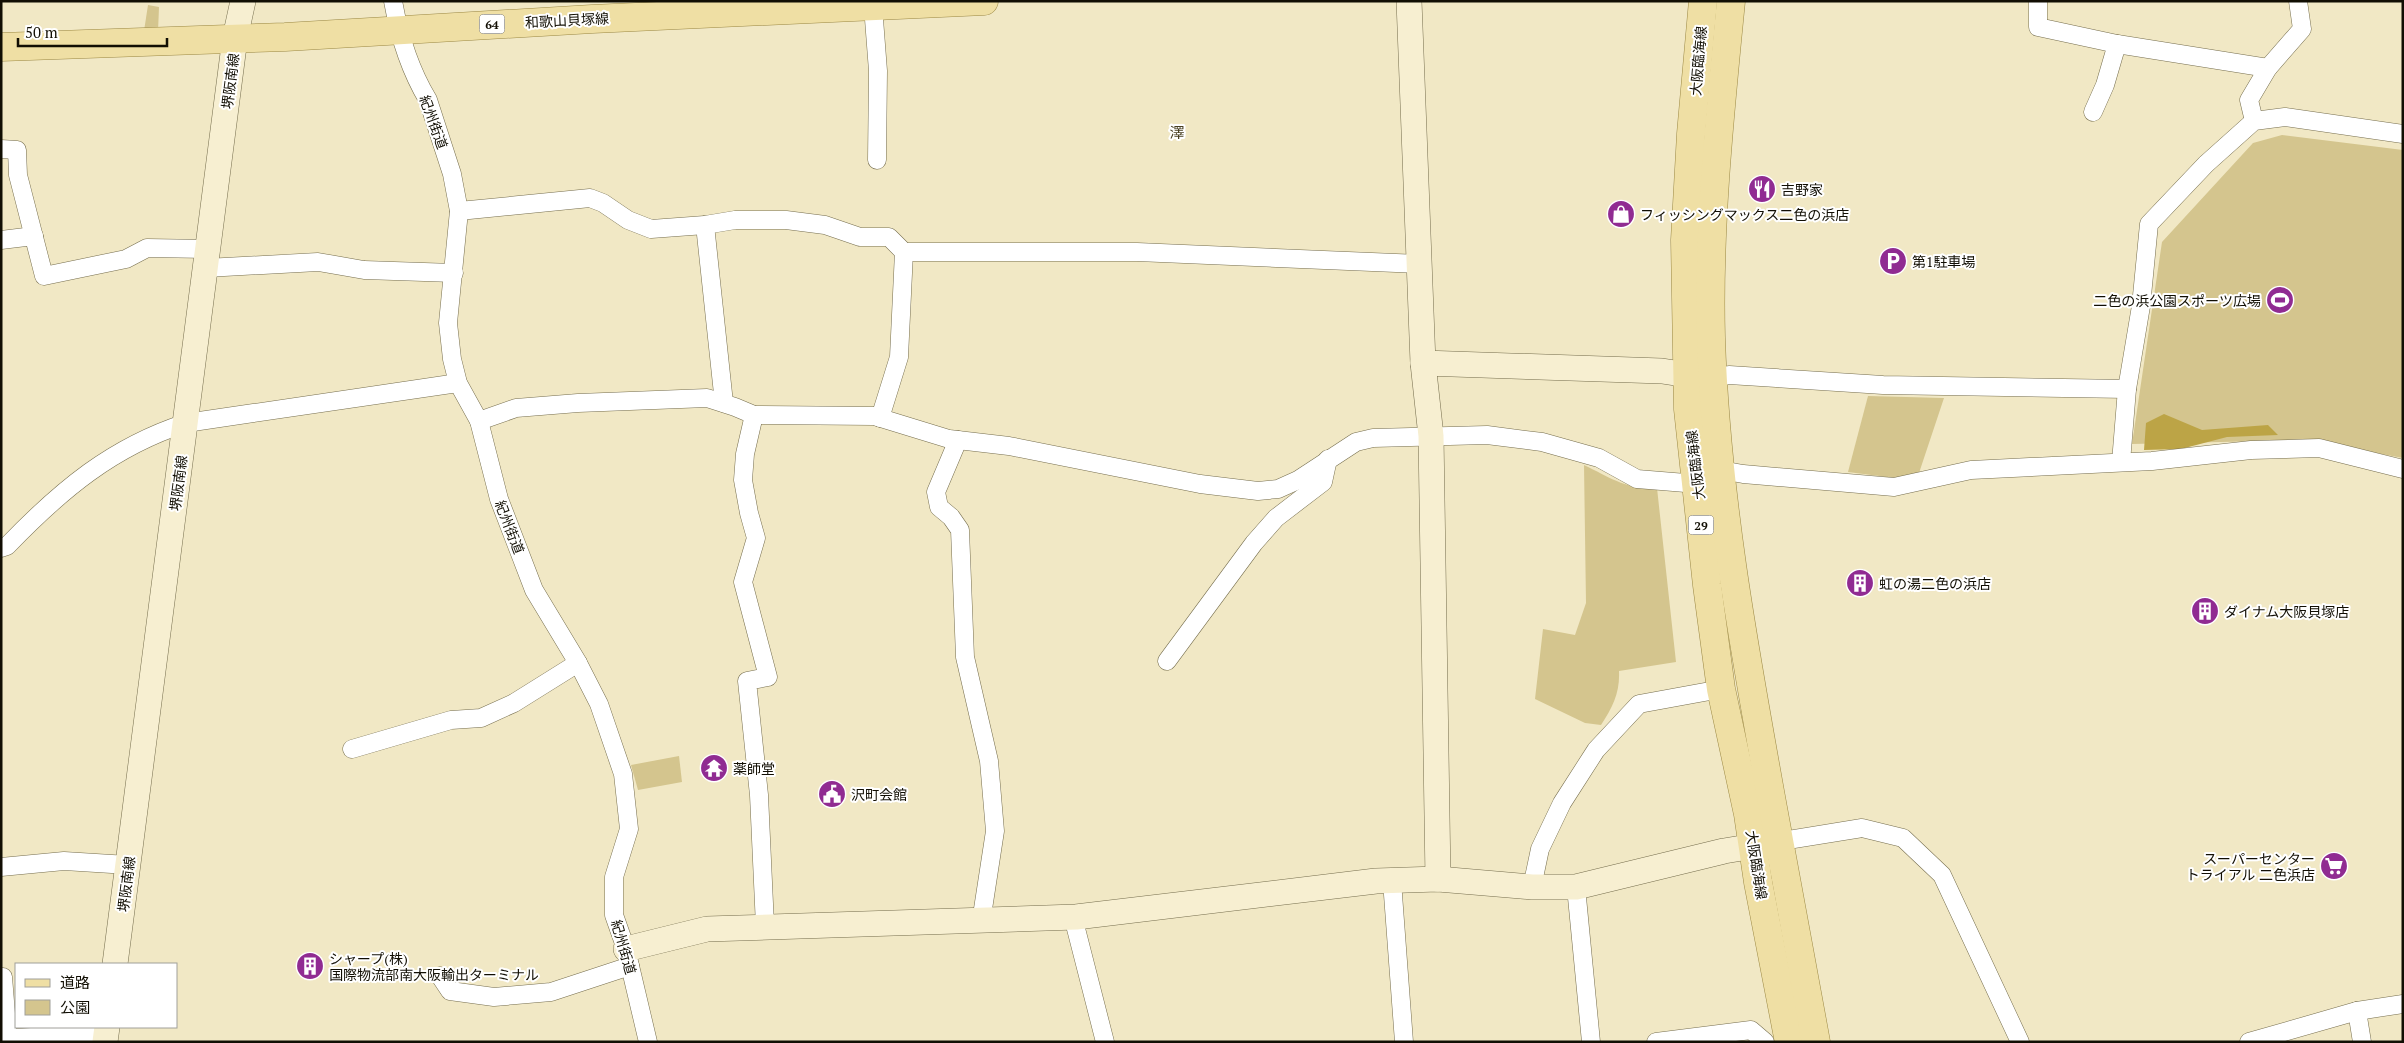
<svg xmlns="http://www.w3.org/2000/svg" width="2404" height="1043" viewBox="0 0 2404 1043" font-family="'PT Serif','Noto Sans JP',serif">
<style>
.green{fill:#d4c58e}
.forest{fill:#bca446}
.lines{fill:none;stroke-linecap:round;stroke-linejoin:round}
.street-casing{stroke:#766e4e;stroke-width:19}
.secondary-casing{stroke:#766e4e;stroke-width:26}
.primary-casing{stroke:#9b8844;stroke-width:29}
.street{stroke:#fff;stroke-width:18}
.secondary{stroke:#f7efd1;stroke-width:25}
.primary{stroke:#efdfa4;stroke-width:28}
.labels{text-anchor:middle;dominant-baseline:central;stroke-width:4;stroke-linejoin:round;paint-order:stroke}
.shield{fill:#fff;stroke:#58564f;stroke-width:1}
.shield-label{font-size:12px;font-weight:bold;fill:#110e03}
.street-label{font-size:14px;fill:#110e03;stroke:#fff}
.poi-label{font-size:14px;fill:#110e03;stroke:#fff;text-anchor:start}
.neighbourhood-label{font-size:15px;fill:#483f21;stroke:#fff}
</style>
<rect width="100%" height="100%" fill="#f1e8c5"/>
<!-- green -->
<g class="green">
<path d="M148,5L159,7L158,32L144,31Z"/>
<path d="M2282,135L2403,150V458L2306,440L2132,444L2162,242L2253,143Z"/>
<path d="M1868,396L1944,398L1918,476L1895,478L1848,472Z"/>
<path d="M1584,465C1611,478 1627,490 1657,488L1676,662L1619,671C1620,692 1613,707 1601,725L1585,723L1535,699L1543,629L1575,635L1586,603Z"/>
<path d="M679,756L682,782L638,790L631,765Z"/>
</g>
<!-- forest -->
<path class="forest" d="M2164,414L2202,430L2268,425L2278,435L2227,437L2181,449L2144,450L2146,423Z"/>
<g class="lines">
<!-- street casing -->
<g class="street-casing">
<g id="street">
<path d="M393,1C399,35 410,70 428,100L452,174L459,211L448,323L452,359L458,383L479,421L499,499L534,590L578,663L599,704L623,774L629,829L614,877V915L626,949L648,1042"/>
<path d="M2038,1V27L2117,44L2268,68"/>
<path d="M873,6L878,71L877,160"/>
<path d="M2093,112L2105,85L2117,44"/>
<path d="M2254,121L2249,100L2268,68L2302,29L2298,1"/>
<path d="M1,149L17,150L18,175L44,276L126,259L147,248L208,249"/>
<path d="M459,211L590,198L603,203L628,220L651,229L705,225L735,220H786L825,225L860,237H889L904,252"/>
<path d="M705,225L724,403"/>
<path d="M1,240L34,236"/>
<path d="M206,268L318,262L364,270L454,273"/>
<path d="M1705,376L1715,378L1729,375L1883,385L2127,389L2141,306L2149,224L2206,164L2254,121L2285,117L2403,134"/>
<path d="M754,415L745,454L743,480L749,513L756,538L743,582L768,677L747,681L759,795L765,926"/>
<path d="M880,418L899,357L904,252H1137L1420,264"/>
<path d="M479,421L516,408L578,403L707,398L735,407L754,415L874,416L949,439L1009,446L1200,484L1258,491L1278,489L1298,480L1356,442L1373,438L1487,435L1542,442L1599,458L1637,479L1698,484"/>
<path d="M958,440L936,492L939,507L951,517L960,530L965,657L989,761L995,831L981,922"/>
<path d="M2121,462L2127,389"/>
<path d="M1721,470L1743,474L1894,487L1971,470L2152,461L2251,450L2319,448L2403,469"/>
<path d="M1,548L7,546C61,490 112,447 186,423L458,383"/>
<path d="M1167,661L1254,543L1276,518L1323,482L1328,459"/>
<path d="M352,749L451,720L481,718L514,703L578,663"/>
<path d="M1769,843L1862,828L1903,838L1942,875L2020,1042"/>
<path d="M1,867L64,861L128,865"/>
<path d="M1392,881L1404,1042"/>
<path d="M1532,887L1540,849L1562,803L1596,750L1639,704L1721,689"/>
<path d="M1576,887L1591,1042"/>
<path d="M1073,917L1105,1042"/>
<path d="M440,976L450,991L494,997L551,992L630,966"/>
<path d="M3,977L8,1038"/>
<path d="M2357,1011L2362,1042"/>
<path d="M1,1039L107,1032"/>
<path d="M1656,1042L1751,1030L1765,1042"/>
<path d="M2249,1042L2357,1011L2403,1004"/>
</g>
</g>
<!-- secondary casing -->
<g class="secondary-casing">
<g id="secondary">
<path d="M1409,1L1423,363L1431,436L1438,879"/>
<path d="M1423,363L1662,371L1688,375"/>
<path d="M626,949L707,929L1076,917L1376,881L1438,879L1532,887H1576L1724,851L1754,846"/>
<path d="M115,964L235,38L243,1"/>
<path d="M105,1042L107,1027"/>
</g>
</g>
<!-- primary casing -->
<g class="primary-casing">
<g id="primary">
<path d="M1703,1L1691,134L1685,240L1688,409L1707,585L1721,689L1748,814L1758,882L1789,1042"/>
<path d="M1731,1C1720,113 1708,226 1711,338C1716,497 1745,653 1773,808C1787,886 1801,964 1816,1042"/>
<path d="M1,47L285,37L592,19L984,1"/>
</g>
</g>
<!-- street -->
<use href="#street" class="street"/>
<!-- secondary -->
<use href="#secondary" class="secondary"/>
<!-- primary -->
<use href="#primary" class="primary"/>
</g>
<!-- icons -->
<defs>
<g id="restaurant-disc" transform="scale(1.4375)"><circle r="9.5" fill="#902b92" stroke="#fff"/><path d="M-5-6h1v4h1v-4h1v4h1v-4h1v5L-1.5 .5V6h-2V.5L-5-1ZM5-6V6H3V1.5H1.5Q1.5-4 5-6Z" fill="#fff"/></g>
<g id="shop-disc" transform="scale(1.4375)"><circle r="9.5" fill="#902b92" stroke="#fff"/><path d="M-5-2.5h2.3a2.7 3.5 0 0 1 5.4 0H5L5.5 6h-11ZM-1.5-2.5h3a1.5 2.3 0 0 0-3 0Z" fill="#fff"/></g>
<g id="parking-disc" transform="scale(1.4375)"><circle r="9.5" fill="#902b92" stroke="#fff"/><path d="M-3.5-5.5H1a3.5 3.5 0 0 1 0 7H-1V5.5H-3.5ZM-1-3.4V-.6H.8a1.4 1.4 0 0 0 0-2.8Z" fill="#fff"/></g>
<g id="stadium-disc" transform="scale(1.4375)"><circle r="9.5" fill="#902b92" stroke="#fff"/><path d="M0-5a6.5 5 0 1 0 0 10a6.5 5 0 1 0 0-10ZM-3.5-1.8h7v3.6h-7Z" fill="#fff"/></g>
<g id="building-disc" transform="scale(1.4375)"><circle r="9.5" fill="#902b92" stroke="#fff"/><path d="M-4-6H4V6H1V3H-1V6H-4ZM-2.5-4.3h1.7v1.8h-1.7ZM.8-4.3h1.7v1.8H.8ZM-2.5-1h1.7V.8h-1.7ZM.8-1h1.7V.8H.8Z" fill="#fff"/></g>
<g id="temple-disc" transform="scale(1.4375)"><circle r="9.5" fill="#902b92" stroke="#fff"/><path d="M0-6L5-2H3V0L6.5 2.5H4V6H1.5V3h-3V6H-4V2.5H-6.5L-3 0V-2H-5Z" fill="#fff"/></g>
<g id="civic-disc" transform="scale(1.4375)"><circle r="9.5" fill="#902b92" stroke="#fff"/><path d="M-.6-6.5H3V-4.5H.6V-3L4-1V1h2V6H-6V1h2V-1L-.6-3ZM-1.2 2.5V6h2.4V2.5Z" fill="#fff"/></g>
<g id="supermarket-disc" transform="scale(1.4375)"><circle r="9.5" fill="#902b92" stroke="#fff"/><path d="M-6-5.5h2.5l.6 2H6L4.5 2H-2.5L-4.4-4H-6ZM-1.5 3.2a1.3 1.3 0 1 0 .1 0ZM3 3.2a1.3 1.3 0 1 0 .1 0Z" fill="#fff"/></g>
</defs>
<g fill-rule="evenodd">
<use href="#restaurant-disc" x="1762" y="189"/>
<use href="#shop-disc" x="1621" y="214"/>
<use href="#parking-disc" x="1893" y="261"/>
<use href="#stadium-disc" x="2280" y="300"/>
<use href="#building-disc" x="1860" y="583"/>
<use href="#building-disc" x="2205" y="611"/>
<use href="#temple-disc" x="714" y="768"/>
<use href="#civic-disc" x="832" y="794"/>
<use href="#supermarket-disc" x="2334" y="866"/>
<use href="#building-disc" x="310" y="966"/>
</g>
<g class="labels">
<!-- shield labels -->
<g class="shield">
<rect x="479.5" y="14.5" width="25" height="19" rx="4"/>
<rect x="1688.5" y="515.5" width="25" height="19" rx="4"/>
</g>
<g class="shield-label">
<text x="492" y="24">64</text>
<text x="1701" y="525">29</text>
</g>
<!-- street labels -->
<g class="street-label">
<text transform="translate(567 20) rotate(-3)">和歌山貝塚線</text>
<text transform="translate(1698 61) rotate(-85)">大阪臨海線</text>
<text transform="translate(230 81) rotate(-83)">堺阪南線</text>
<text transform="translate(434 122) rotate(70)">紀州街道</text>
<text transform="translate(1695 465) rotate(-97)">大阪臨海線</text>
<text transform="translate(178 483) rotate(-83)">堺阪南線</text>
<text transform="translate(510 527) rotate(69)">紀州街道</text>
<text transform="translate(1757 865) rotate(81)">大阪臨海線</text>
<text transform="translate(126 884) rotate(-83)">堺阪南線</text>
<text transform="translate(624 947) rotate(74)">紀州街道</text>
</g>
<!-- poi labels -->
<g class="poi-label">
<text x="1781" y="189">吉野家</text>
<text x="1640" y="214">フィッシングマックス二色の浜店</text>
<text x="1912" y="261">第1駐車場</text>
<text x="2261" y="300" text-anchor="end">二色の浜公園スポーツ広場</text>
<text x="1879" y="583">虹の湯二色の浜店</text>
<text x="2224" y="611">ダイナム大阪貝塚店</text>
<text x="733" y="768">薬師堂</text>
<text x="851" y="794">沢町会館</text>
<text x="2315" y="858" text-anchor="end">スーパーセンター<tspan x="2315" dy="16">トライアル 二色浜店</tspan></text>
<text x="329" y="958">シャープ(株)<tspan x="329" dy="16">国際物流部南大阪輸出ターミナル</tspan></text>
</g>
<!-- neighbourhood labels -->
<g class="neighbourhood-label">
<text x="1177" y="132">澤</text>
</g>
</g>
<!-- border -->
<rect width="2404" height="1043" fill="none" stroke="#110e03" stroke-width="5"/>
<!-- legend -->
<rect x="15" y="963" width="162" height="65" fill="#ffffff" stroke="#a09f9a"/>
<rect x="25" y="979" width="25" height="8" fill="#efdfa4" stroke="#a09f9a"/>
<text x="60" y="988" font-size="15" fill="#110e03">道路</text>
<rect x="25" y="1000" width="25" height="15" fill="#d4c58e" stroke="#a09f9a"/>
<text x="60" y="1013" font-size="15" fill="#110e03">公園</text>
<!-- scale -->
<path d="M18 38v8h149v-8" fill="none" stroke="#110e03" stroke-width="2.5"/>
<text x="25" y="38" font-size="15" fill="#110e03" stroke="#ffffff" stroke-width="4" paint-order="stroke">50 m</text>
</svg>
